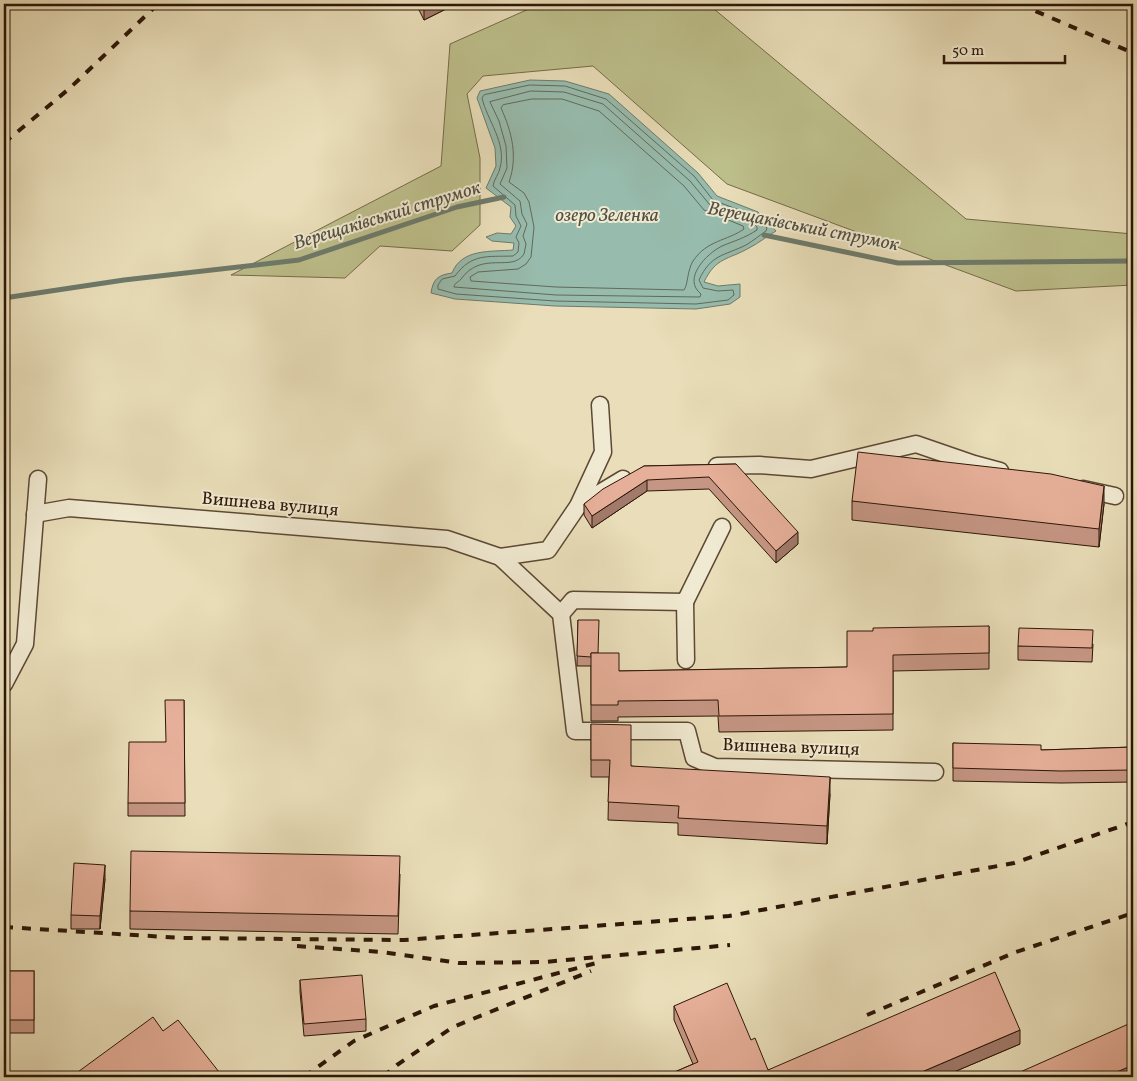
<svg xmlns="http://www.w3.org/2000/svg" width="1137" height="1081" viewBox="0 0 1137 1081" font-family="Vollkorn,serif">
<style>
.green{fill:#bdbf8b;stroke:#756a49}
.water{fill:#97bcae;stroke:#6d7a6b}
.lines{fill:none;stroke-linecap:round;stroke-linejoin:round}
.shore{stroke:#62695a;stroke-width:1}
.stream{stroke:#6d7a6b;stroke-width:5}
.minor-casing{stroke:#5c4834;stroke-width:19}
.minor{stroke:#f1ead2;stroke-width:16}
.rail{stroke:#2d1607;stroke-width:4;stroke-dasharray:9 9;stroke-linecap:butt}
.wall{fill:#c69684;stroke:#2d1607}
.shaded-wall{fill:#a17a6b;stroke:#2d1607}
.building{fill:#e6af99;stroke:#2d1607}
.labels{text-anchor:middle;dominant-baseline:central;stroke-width:4;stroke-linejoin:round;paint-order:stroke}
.street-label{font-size:18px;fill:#2d1607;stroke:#f1ead2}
.water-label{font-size:19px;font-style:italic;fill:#525041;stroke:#f1ead2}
</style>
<rect width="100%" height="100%" fill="#e9deb9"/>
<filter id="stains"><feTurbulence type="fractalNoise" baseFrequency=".004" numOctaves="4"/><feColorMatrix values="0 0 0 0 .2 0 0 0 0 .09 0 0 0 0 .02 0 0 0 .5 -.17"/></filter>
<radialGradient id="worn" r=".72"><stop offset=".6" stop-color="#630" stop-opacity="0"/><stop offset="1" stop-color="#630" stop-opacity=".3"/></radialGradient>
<!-- green -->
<path class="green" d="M540,4H708L966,219L1133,234V285L1016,291L727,184L593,66L483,76L467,94L480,158V225L452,251L380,246L345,278L231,275L441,166L450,44Z"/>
<!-- water -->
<path class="water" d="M530,80L565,81L609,94L698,173L717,196L758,212L776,231C767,236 759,243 749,248C728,260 716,257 704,282L718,286L740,284V297L730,304L696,309L555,306L455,299L431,293C433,279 438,275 452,273C462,248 491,252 513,250L514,243L492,241L486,237L497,233L511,234L516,226L510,217L511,207L486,188L496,166L495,148L477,98L480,91Z"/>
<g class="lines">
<!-- shore -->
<g class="shore">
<path d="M530,85L565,86L606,99L694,176L713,200L755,216L767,228L766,231C760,235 753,241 746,245C724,256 711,254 699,280L703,288L718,291L733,290L734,295L728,300L696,304L555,301L456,294L438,289V285L442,279L455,276C472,253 487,257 513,256L518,252L519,243L516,237L521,226L516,216L515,205L493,186C494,179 499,174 500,168C507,143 487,120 482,98L484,95Z"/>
<path d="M531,91L564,92L603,104L690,181L710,205L752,221L757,227V230C745,238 734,241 722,246C706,254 682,279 701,294L700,297L556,295L454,287C455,282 458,283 461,279C482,250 512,273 524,254L526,244L523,236L527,224L522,214L520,201L500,184L507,168L506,146L499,121L490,102Z"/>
<path d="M532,99H562L599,111L684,186L704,210L743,226L744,229C727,241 707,240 693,261C687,271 688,285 684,290L556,287L471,281L470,277L478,272L518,269L526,264L531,257L534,227L529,202L524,193L509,182C518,157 512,132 501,108L503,105Z"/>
</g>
<!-- stream -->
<g class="stream">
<path d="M764,235L898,263L1133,261"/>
<path d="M4,298L124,280L299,260L457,207L504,197"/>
</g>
<!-- minor casing -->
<g class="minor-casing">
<g id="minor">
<path d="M717,466L759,465L811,469L916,444L974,464L1000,471"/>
<path d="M1083,489L1115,496"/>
<path d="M578,506L623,479"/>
<path d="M35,514L69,508L447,539L500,557L561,614L575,731H687L694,758L715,767L935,772"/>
<path d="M500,557L548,550L578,506L603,452L600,405"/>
<path d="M685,602L686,660"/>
<path d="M561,614L573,600L685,602L722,527"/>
<path d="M4,684L25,644L38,479"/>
</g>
</g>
<!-- minor -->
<use href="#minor" class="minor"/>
<!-- rail -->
<g class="rail">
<path d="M1019,4L1133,53"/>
<path d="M4,143L70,88L158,4"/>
<path d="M4,927L183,938L404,940L729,916L1014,863L1133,822"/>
<path d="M297,946L382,952L459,963L544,962L730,945"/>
<path d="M867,1015L1016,952L1133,913"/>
<path d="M304,1077L354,1041L434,1006L600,962"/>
<path d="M383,1077L397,1065L453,1027L591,971"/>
</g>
</g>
<!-- wall -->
<g class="wall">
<path d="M416,4H456L424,20Z"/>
<path d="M736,464L798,544L776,563L709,489L647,491L592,528L584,515V504L644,466Z"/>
<path d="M852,501L1104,504L1099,547L852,520Z"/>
<path d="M578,620L598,653L619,671L847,667L989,626V669L893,671V730L719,732L718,716L618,717V721H591V666H577Z"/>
<path d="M1093,644L1092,662L1018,660V646Z"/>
<path d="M184,700L185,816H128V803L166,742Z"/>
<path d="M591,724L631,766L830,794L827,844L678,835V823L608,820L609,777H591Z"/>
<path d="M953,743L1041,750L1133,747V782L1061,783L953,781Z"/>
<path d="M400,874L398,934L130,929V911Z"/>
<path d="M105,879L100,929H71V915Z"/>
<rect x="4" y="971" width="30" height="62"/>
<path d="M300,980L366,1019V1031L304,1036L300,992Z"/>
<path d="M674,1006L751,1040L768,1070L1020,1044L942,1077H663L693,1064L674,1020Z"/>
</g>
<!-- shaded-wall -->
<g class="shaded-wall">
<path d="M424,4H456L424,20Z"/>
<path d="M647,480V491L592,528V516Z"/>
<path d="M1104,486V504L1099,547V529Z"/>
<path d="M798,532V544L776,563V551Z"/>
<path d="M830,777V794L827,844V826Z"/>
<path d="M105,865V879L100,929V916Z"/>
<path d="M1020,1030V1044L942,1077H910Z"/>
<path d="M1133,1065V1077H1105Z"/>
</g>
<!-- building -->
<g class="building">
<path d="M858,452L1051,474L1104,486L1099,529L852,501Z"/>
<path d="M736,464L798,532L776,551L709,477L647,480L592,516L584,504L603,489L644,466Z"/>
<path d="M578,620H599L598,653H591V657L577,656Z"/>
<path d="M989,626V653L893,655V714L719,716L718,700L618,701V705H591V653H619V671L847,667V631H873V628Z"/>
<path d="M1019,628L1093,630L1092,648L1018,646Z"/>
<path d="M165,700H184L185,803H128L129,742H166Z"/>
<path d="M591,724L631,725V766L830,777L827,826L678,818L679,806L608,802L610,760H591Z"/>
<path d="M953,743L1041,745V750L1133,747V770L1061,771L953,768Z"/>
<path d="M131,851L400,856L398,916L130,911Z"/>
<path d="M74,863L105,865L100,916L71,915Z"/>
<rect x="4" y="971" width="30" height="49"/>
<path d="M995,972L1020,1030L910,1077H663L698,1062L674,1006L727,983L751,1040L755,1038L768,1070Z"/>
<path d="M362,975L366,1019L304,1024L300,980Z"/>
<path d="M153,1017L163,1031L178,1020L223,1077H71Z"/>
<path d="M1133,1022V1065L1105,1077H1009Z"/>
</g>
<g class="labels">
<!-- street labels -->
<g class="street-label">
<text transform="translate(270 505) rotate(5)">Вишнева вулиця</text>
<text transform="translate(791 748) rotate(2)">Вишнева вулиця</text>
</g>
<!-- water labels -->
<g class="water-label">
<text transform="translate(387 216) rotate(-17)">Верещаківський струмок</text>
<text x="607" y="216">озеро Зеленка</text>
<text transform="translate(803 227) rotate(11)">Верещаківський струмок</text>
</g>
</g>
<!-- margin -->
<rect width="1137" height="1081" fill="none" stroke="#e9deb9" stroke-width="20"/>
<rect x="5" y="5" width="1127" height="1071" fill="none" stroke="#2d1607" stroke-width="2.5"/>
<rect x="10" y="10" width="1117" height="1061" fill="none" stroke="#2d1607"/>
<!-- scale -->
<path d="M944 55v8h121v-8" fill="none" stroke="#2d1607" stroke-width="2.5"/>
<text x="952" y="55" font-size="15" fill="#2d1607" stroke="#f1ead2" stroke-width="4" paint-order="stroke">50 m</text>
<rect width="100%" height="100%" filter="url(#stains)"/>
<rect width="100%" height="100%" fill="url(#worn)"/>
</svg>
